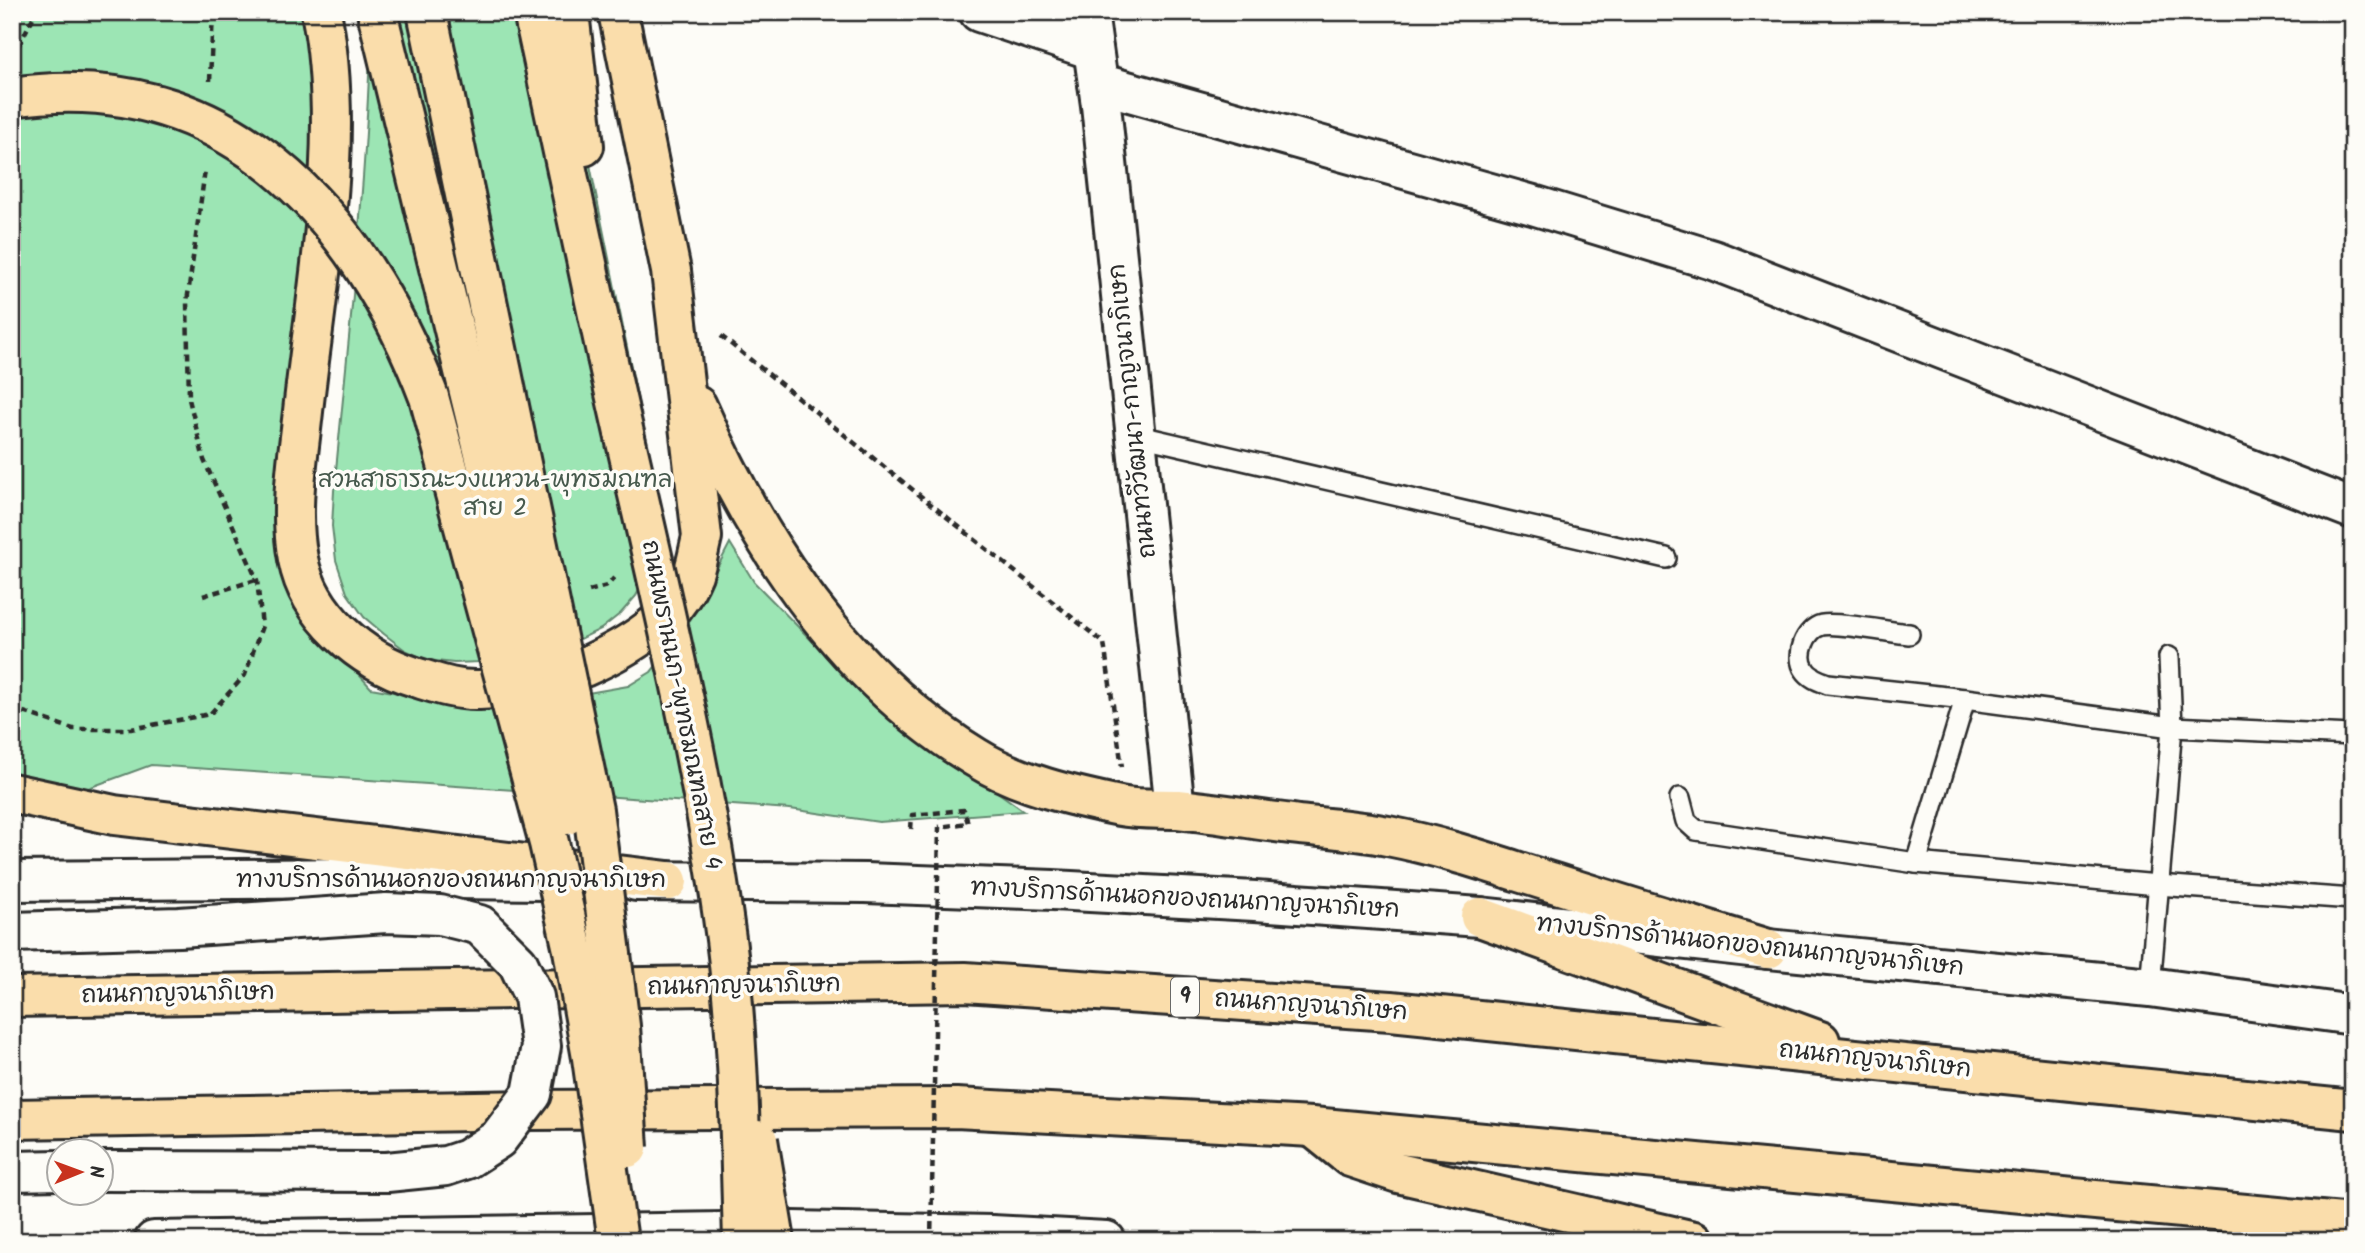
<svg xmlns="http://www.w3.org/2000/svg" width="2365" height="1253" viewBox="0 0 2365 1253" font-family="Kalam,'Playpen Sans Thai',sans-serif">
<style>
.green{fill:#9ce5b4;stroke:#648870;stroke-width:2}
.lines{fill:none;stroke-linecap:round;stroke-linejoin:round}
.lane-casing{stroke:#2b2b2b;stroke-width:24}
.street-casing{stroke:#2b2b2b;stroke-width:44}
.secondary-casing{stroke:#2b2b2b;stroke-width:44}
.primary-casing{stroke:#2b2b2b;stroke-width:44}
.highway-casing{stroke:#2b2b2b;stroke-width:44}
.path{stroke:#2b2b2b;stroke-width:4.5;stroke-dasharray:7 5;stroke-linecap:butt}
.lane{stroke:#fdfcf7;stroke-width:19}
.street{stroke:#fdfcf7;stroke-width:38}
.secondary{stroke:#fdfcf7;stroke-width:38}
.primary{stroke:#faddab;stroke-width:38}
.highway{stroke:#faddab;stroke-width:38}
.secondary-bridge-casing{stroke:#2b2b2b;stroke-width:44;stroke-linecap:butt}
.primary-bridge-casing{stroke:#2b2b2b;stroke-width:44;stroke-linecap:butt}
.path-bridge{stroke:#2b2b2b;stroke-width:4.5;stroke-dasharray:7 5;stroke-linecap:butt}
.secondary-bridge{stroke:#fdfcf7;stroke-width:38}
.primary-bridge{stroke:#faddab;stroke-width:38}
.labels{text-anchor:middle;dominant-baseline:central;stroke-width:7;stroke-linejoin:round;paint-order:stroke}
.shield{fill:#fdfcf7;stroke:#6a6a68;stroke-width:2}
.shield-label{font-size:23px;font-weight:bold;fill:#2b2b2b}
.street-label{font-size:24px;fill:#2b2b2b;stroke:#fdfcf7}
.park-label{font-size:24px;fill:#475a4d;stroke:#fdfcf7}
</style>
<rect width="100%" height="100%" fill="#fdfcf7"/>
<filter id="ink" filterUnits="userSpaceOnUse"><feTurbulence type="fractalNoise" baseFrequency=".0143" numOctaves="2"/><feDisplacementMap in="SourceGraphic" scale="14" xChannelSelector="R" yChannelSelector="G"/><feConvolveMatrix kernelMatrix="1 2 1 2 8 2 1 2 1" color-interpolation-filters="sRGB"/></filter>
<g filter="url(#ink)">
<!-- green -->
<g class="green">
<path d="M12,12H311L319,123L283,409L279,528L307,617L371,688L466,705L525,704L628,686L651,672L685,630L730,543L754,582L874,704L1024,811L879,822L790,809L151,765L12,816Z"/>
<path d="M371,12H559L656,490L647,575L636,596L621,613L601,629L580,639L549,649L480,662L454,663L427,660L405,650L384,634L364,617L347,593L336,560L332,526L334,491C349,332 368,172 371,12Z"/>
</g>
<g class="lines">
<!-- lane casing -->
<g class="lane-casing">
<g id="lane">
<path d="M1135,435L1666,558"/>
<path d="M1909,634C1890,632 1837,622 1822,625C1805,629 1795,656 1805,670C1810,678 1820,681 1828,684L1965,699L2172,727L2353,735"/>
<path d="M1680,798L1686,821L1696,830L1916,863L2158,885L2353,899"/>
<path d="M1916,863L1965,699"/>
<path d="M2150,987L2172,727L2169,657"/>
</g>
</g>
<!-- street casing -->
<g class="street-casing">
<g id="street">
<path d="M979,12L1093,50"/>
<path d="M1098,83L1533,205L1713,260L2353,509"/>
</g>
</g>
<!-- secondary casing -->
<g class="secondary-casing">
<g id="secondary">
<path d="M1088,12L1101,105L1175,809"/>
<path d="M12,881L365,878L544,880"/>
<path d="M636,881L865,883L1053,890L1255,901L1480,917L1768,949L2150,987L2353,1015"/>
<path d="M12,1171L60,1170"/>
<path d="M154,1241L792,1231L992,1235L1106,1241"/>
</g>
</g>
<!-- primary casing -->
<g class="primary-casing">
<g id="primary">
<path d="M321,12C346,136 318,277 304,402C299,453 288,508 298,559C309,616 361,660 415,677C435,683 457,691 479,690C509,689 557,678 584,667C628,647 674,621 693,574C697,562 699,549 702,537L671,271L618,12"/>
<path d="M533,12L607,357"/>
<path d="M569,12L584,146"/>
<path d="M697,406C757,544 844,677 975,757C1018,784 1072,796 1120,806C1139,810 1159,808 1178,809C1218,813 1258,820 1299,825C1328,828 1358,830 1388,836C1445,847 1499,866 1554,883C1625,906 1697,927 1768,949"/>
<path d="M12,793L114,815L668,881"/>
</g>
</g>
<!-- highway casing -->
<g class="highway-casing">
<g id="highway">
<path d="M1480,917L1820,1041"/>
<path d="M12,997L965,982L1391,1011L2353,1110"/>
<path d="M12,1119L531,1110L956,1108L1312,1127L2353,1224"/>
<path d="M1314,1128L1350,1157L1398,1173L1694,1241"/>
</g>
</g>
<!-- path -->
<g class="path">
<path d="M13,56L36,12"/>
<path d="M210,81L213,12"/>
<path d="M721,336L1104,643L1122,767"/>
<path d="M589,591L607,586L614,578"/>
<path d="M203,596L259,579"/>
<path d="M12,708L73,729H131L210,714L245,675L262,626L257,580L204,460L189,399L187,302L205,170"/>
<path d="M911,829L912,815L964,810L968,823L939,827"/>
</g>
<!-- lane -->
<use href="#lane" class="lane"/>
<!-- street -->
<use href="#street" class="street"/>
<!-- secondary -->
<use href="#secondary" class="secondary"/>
<!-- primary -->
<use href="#primary" class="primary"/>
<!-- highway -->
<use href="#highway" class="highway"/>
<!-- secondary-bridge casing -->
<g class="secondary-bridge-casing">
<path id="secondary-bridge" d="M12,932L179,927L386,913L440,915L480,925L518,963L534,997L541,1046L532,1094L498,1139L467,1159L446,1166L387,1172L102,1171"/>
</g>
<!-- primary-bridge casing -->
<g class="primary-bridge-casing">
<g id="primary-bridge">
<path d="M377,12L528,635L550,729L566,815"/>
<path d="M427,12L593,810L620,1026L628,1148"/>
<path d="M12,97C225,65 360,215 429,397L549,843L573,950L592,1058L618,1241"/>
<path d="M607,357C649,550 700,743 726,939C739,1039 740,1140 743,1241"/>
<path d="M758,1140L775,1241"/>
</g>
</g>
<!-- path-bridge -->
<path class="path-bridge" d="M931,1241L939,827"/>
<!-- secondary-bridge -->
<use href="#secondary-bridge" class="secondary-bridge"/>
<!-- primary-bridge -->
<use href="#primary-bridge" class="primary-bridge"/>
</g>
</g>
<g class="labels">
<!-- shield labels -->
<rect class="shield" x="1171" y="977.5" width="28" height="39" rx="5"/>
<g class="shield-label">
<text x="1185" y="997">9</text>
</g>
<!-- street labels -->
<g class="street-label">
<text transform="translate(1133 411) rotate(-96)">ถนนทวีวัฒนา-กาญจนาภิเษก</text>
<text transform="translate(681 705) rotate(79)">ถนนพรานนก-พุทธมณฑลสาย 4</text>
<text x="451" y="880">ทางบริการด้านนอกของถนนกาญจนาภิเษก</text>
<text transform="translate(1185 899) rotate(3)">ทางบริการด้านนอกของถนนกาญจนาภิเษก</text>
<text transform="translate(1750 946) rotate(6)">ทางบริการด้านนอกของถนนกาญจนาภิเษก</text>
<text transform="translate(744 986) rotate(-1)">ถนนกาญจนาภิเษก</text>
<text transform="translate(178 994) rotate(-1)">ถนนกาญจนาภิเษก</text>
<text transform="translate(1311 1006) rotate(4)">ถนนกาญจนาภิเษก</text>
<text transform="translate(1875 1060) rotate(6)">ถนนกาญจนาภิเษก</text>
</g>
<!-- park labels -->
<g class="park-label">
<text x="495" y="480">สวนสาธารณะวงแหวน-พุทธมณฑล<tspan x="495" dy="28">สาย 2</tspan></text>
</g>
</g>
<!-- margin -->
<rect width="2365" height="1253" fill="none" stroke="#fdfcf7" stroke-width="42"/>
<rect x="21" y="21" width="2323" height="1211" fill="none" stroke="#2b2b2b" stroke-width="2.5" filter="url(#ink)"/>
<!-- north arrow -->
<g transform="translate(80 1172) rotate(89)"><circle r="33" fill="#fdfcf7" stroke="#a9a8a5" stroke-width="2"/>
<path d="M0-5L12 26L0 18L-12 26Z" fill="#c8321e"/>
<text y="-10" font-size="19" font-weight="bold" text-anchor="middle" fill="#2b2b2b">N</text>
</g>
</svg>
